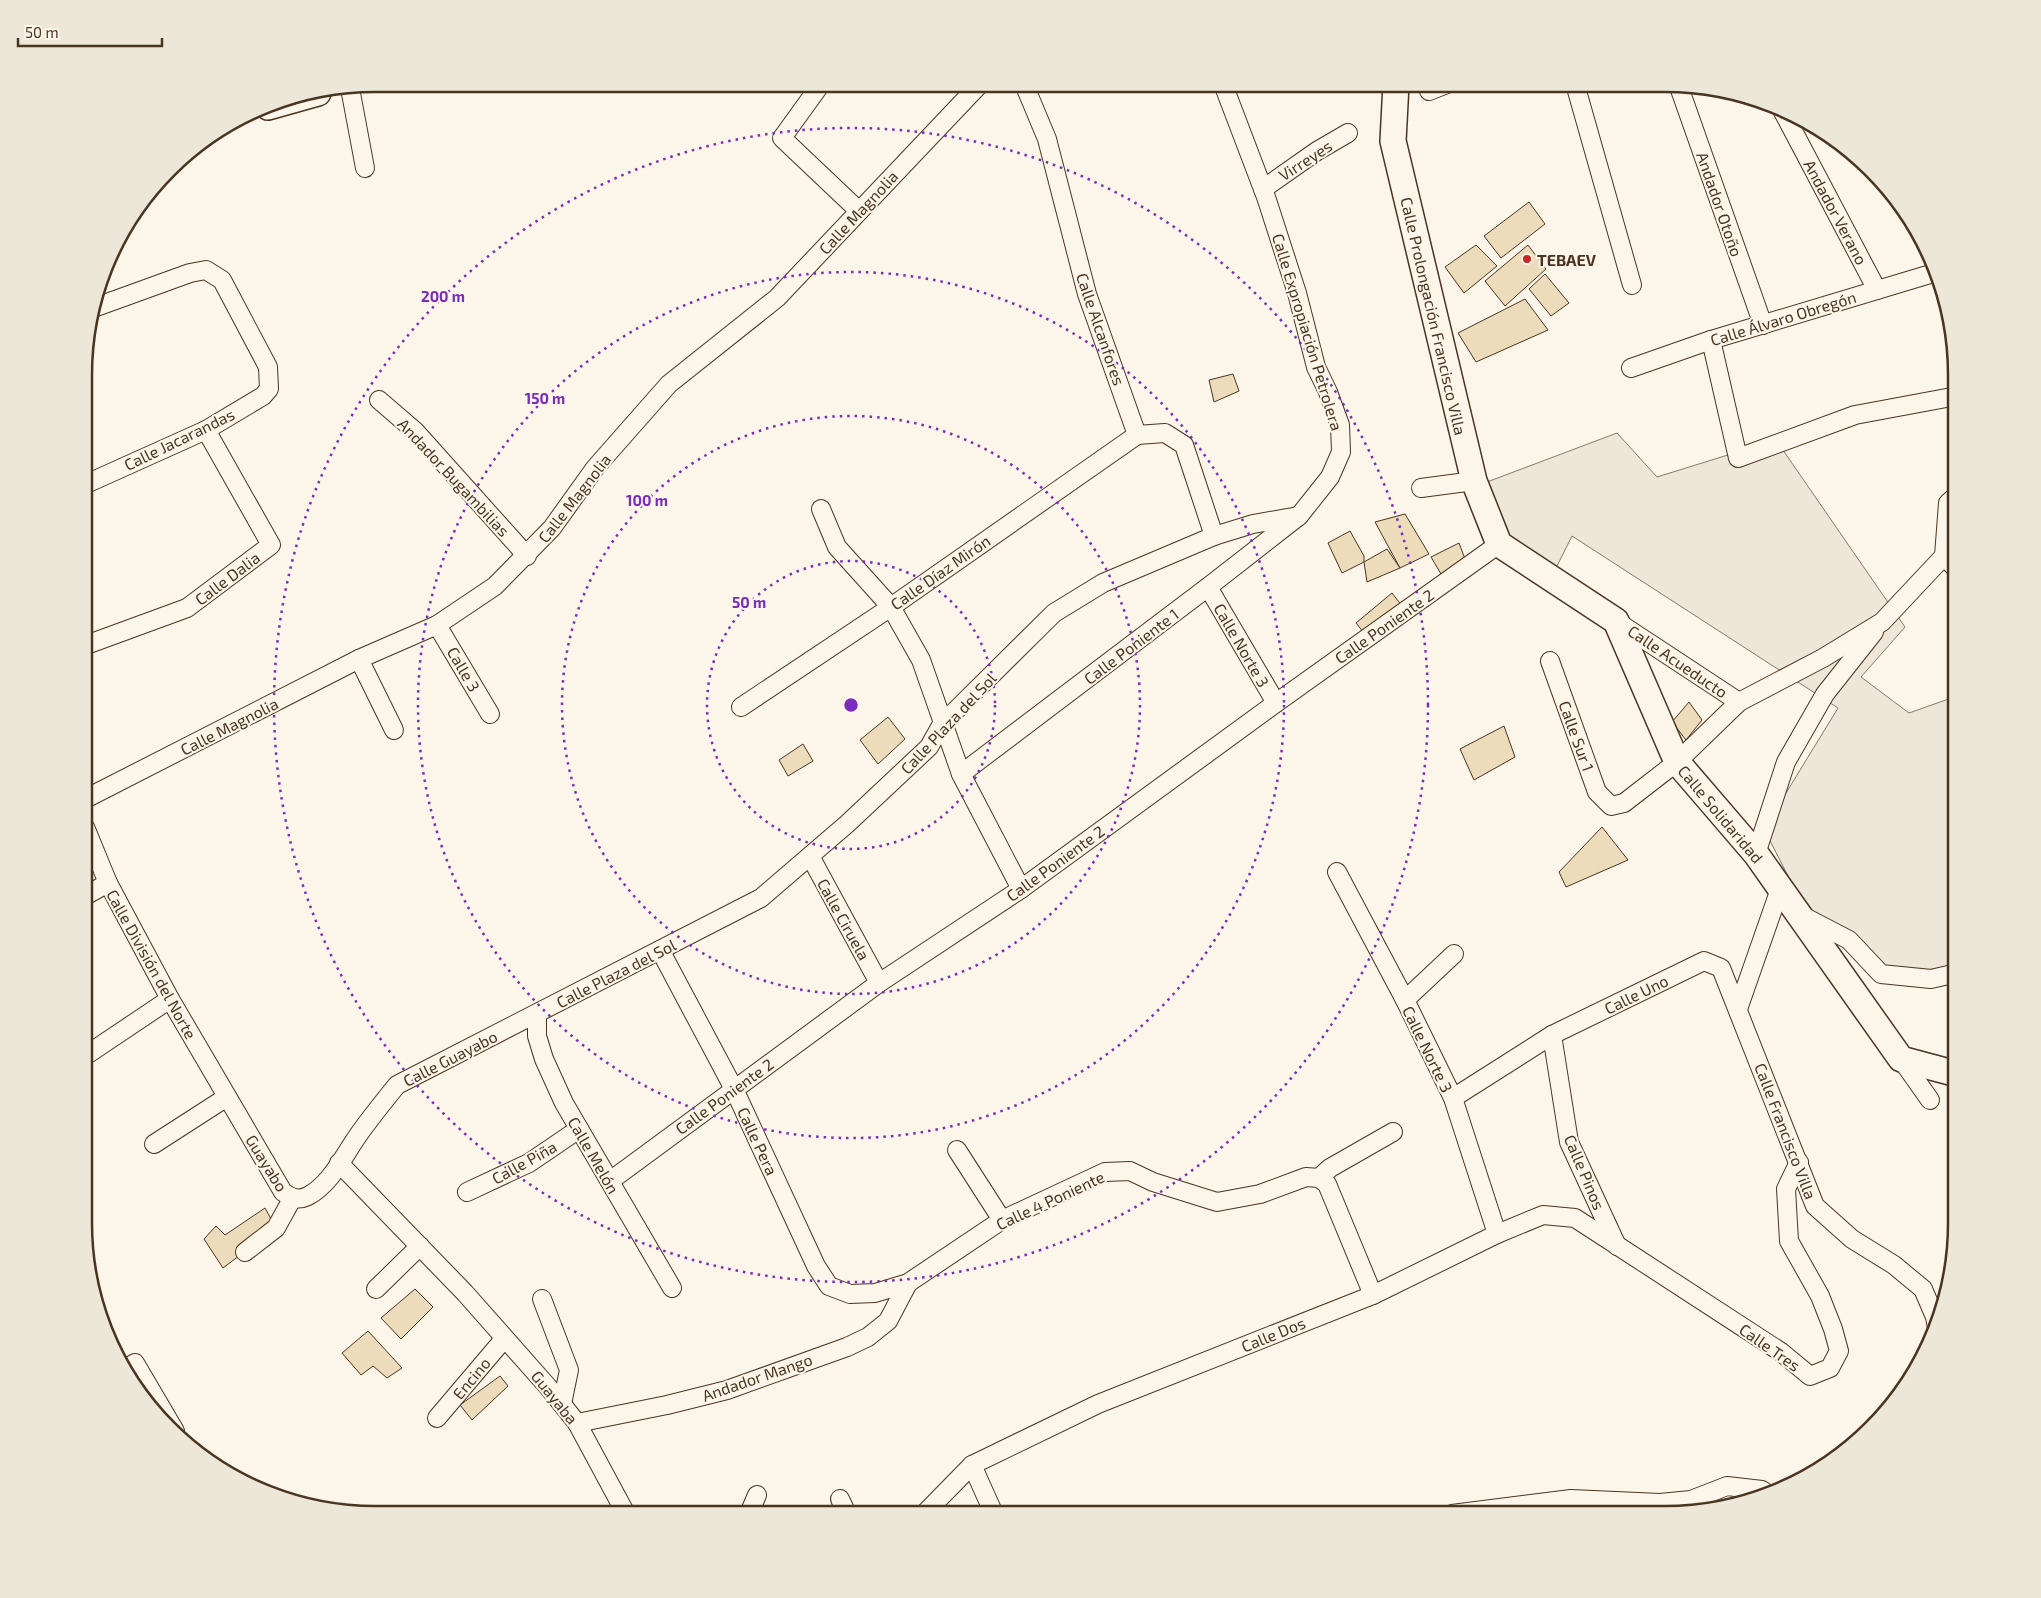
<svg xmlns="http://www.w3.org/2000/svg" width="2041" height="1598" viewBox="0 0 2041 1598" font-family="'Exo 2',sans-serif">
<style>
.green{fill:#ede6d9;stroke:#887966}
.building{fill:#ecdcbc;stroke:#4a3520}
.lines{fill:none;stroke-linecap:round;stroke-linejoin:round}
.street-casing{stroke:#4a3520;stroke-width:20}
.secondary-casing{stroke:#4a3520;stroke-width:28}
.street{stroke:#fbf6e9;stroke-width:18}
.secondary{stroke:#fbf6e9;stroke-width:25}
.ring{fill:none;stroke:#7b2cbf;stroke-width:2.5;stroke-dasharray:2.5 5}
.poi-dot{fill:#c62828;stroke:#fbf6e9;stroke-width:2}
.labels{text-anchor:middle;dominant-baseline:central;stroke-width:4;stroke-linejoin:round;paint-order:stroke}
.street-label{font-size:16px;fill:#4a3520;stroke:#fbf6e9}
.poi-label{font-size:16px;font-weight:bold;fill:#4a3520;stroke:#fbf6e9;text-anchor:start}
.rim{fill:none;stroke:#4a3520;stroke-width:2.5}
.centre{fill:#7b2cbf;stroke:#fbf6e9;stroke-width:2.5}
.ring-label{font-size:15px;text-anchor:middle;font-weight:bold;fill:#7b2cbf;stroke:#fbf6e9;stroke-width:4;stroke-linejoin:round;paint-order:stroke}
</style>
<rect width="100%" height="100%" fill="#fbf6e9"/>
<!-- green -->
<path class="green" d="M1617,433L1657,477L1776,440L1905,627L1861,677L1909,713L1957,696V966L1889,975L1810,919L1764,829L1838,708L1572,536L1548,584L1517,562L1487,482Z"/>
<!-- building -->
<g class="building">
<path d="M1529,202L1545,224L1501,258L1484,236Z"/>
<path d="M1476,245L1497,266L1464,293L1445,267Z"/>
<path d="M1528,245L1546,269L1505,306L1485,281Z"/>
<path d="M1545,274L1569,303L1551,316L1529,289Z"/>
<path d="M1525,299L1548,330L1476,362L1458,333Z"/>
<path d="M1233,374L1239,391L1214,402L1209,380Z"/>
<path d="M1405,514L1429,554L1400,568L1375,522Z"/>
<path d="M1350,531L1364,556V562L1342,573L1328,543Z"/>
<path d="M1459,543L1468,567L1444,579L1431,557Z"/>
<path d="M1387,549L1400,568L1367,582L1364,562Z"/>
<path d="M1392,593L1406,611L1368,638L1356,623Z"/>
<path d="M1689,702L1702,720L1686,740L1672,722Z"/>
<path d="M888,717L905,739L878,764L860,740Z"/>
<path d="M1504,726L1515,757L1474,780L1460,749Z"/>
<path d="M803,744L813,761L788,776L779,760Z"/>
<path d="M1602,827L1628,860L1566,887L1559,872Z"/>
<path d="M265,1208L276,1228L223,1268L204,1239L216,1226L225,1235Z"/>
<path d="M415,1289L433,1307L401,1339L381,1318Z"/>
<path d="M368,1331L402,1368L387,1378L373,1366L361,1375L342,1353Z"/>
<path d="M500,1376L508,1386L472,1420L460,1405Z"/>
</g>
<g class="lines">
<!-- street casing -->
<g class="street-casing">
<g id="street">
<path d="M821,84L782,138L859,211"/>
<path d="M1024,84L1047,139L1087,294L1137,435"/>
<path d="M1575,84L1632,285"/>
<path d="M1678,84L1763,325"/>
<path d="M350,88L365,168"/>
<path d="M1429,91L1447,84"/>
<path d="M1781,108L1877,290"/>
<path d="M1263,189L1317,151L1348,133"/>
<path d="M1711,340L1738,458L1855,415L1957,396"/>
<path d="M1631,368L1711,340L1937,272"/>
<path d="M379,400L415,431L527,556"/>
<path d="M1137,435L1165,433L1184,445L1214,536"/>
<path d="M86,484L206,430L263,396L269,389L268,367L222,280L206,270L190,273L96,307"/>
<path d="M1421,488L1474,481"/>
<path d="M821,509L837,547L891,607L921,660L961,774L1021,889"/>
<path d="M1957,570L1944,556L1948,503L1957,495"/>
<path d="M1208,587L1276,703"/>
<path d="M1616,621L1739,702"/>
<path d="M437,625L490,714"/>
<path d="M86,645L187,608L271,545L206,430"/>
<path d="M359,659L394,730"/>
<path d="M1550,661L1597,792L1611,806L1624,803L1677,762L1739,702L1823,658L1882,622L1944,556L1957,546"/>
<path d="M741,707L891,607L1137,435"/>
<path d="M961,774L1208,587L1299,516L1330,477L1341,452L1340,425L1328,392L1316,367L1297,293L1266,197L1223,84"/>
<path d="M85,799L359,659L437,625L495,586L552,528L595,468L669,384L777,298L980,84"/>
<path d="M85,827L108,883L170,999L283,1192C292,1198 298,1201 308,1196C331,1184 344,1155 359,1134C371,1117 384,1101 397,1085L761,898L847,824L929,747L942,724L1054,613L1103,583L1214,536L1253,524L1299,516"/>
<path d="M1756,854L1786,762L1825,694L1874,632"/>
<path d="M810,856L879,983"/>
<path d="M1337,872L1405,1000L1453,1098L1497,1234"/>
<path d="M85,896L108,883"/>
<path d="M1801,915L1849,940L1881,974L1931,979L1957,973"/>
<path d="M660,950L734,1089L816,1266L829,1286L850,1294L875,1293L908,1283L1002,1220L1105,1172L1130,1171L1153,1182L1217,1202L1260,1194L1306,1177L1319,1178"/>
<path d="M1405,1000L1454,954"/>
<path d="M1738,1009L1780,889"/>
<path d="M537,1014V1036L544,1059L564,1103L672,1288"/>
<path d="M1552,1035L1569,1142L1617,1246"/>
<path d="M85,1056L170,999"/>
<path d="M1901,1059L1930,1100"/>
<path d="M1453,1098L1552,1035L1704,961L1721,968L1815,1206L1852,1239L1894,1265L1923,1289L1935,1317L1937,1328"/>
<path d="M154,1144L227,1097"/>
<path d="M957,1150L1002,1220"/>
<path d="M339,1163L465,1293L549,1388L577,1423L626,1514"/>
<path d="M1319,1178L1327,1184L1373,1295"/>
<path d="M1319,1178L1330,1168L1393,1132"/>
<path d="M610,1181L879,983L1021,889L1276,703L1499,544"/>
<path d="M467,1192L529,1163L579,1129"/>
<path d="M245,1252L276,1228L292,1199"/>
<path d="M376,1289L420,1246"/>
<path d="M542,1299L569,1370L562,1404"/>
<path d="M126,1368L135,1363L175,1431"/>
<path d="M437,1418L504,1339"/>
<path d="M577,1423L667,1405L727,1390L847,1347L868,1337L888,1321L908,1283"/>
<path d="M972,1465L994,1514"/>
<path d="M840,1499L847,1514"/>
<path d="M749,1514L757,1495"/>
<path d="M924,1514L972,1465L1098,1404L1373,1295L1497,1234L1543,1215L1575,1218L1781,1352L1810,1376L1830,1368L1839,1351L1833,1329L1820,1296L1789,1241L1786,1189L1799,1162"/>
<path d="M1452,1514L1571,1499L1660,1503L1691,1500L1727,1486L1762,1490L1767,1494"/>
</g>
</g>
<!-- secondary casing -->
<g class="secondary-casing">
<g id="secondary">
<path d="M1396,84L1393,141L1474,481L1499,544L1616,621L1677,762L1756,854L1901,1059L1957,1074"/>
<path d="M268,107L318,93"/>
</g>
</g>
<!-- street -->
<use href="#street" class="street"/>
<!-- secondary -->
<use href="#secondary" class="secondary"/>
</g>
<!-- distance rings -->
<g class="ring">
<circle cx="851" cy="705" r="144"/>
<circle cx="851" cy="705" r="289"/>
<circle cx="851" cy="705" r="433"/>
<circle cx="851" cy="705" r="577"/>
</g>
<!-- markers -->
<circle class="poi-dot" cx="1527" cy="259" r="5"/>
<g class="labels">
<!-- street labels -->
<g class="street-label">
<text transform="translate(1305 160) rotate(-33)">Virreyes</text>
<text transform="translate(1720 204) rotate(71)">Andador Otoño</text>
<text transform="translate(858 212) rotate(-47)">Calle Magnolia</text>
<text transform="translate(1836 212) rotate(62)">Andador Verano</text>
<text transform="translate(1434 316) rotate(77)">Calle Prolongación Francisco Villa</text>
<text transform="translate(1783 318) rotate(-17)">Calle Álvaro Obregón</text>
<text transform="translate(1101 329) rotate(71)">Calle Alcanfores</text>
<text transform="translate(1308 332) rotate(73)">Calle Expropiación Petrolera</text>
<text transform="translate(179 439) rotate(-26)">Calle Jacarandas</text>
<text transform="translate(454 477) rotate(47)">Andador Bugambilias</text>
<text transform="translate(574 498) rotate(-52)">Calle Magnolia</text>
<text transform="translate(940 572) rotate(-35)">Calle Díaz Mirón</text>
<text transform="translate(227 578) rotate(-37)">Calle Dalia</text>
<text transform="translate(1384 626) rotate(-35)">Calle Poniente 2</text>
<text transform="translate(1242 645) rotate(60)">Calle Norte 3</text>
<text transform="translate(1131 646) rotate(-37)">Calle Poniente 1</text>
<text transform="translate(1678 661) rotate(34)">Calle Acueducto</text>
<text transform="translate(464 669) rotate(60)">Calle 3</text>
<text transform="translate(948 723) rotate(-47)">Calle Plaza del Sol</text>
<text transform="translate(229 726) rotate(-27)">Calle Magnolia</text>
<text transform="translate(1577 736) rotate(70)">Calle Sur 1</text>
<text transform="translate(1721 814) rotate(50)">Calle Solidaridad</text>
<text transform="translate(1055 863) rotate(-36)">Calle Poniente 2</text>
<text transform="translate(844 919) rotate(61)">Calle Ciruela</text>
<text transform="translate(152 964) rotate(61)">Calle División del Norte</text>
<text transform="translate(616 973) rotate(-27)">Calle Plaza del Sol</text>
<text transform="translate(1636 994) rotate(-26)">Calle Uno</text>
<text transform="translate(1428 1049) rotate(64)">Calle Norte 3</text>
<text transform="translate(450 1058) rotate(-27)">Calle Guayabo</text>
<text transform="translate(724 1096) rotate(-36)">Calle Poniente 2</text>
<text transform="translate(1786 1131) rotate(69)">Calle Francisco Villa</text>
<text transform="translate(758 1141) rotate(65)">Calle Pera</text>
<text transform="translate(594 1155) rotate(60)">Calle Melón</text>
<text transform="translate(524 1162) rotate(-29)">Calle Piña</text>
<text transform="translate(267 1163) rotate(58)">Guayabo</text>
<text transform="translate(1585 1172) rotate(67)">Calle Pinos</text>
<text transform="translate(1050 1200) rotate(-25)">Calle 4 Poniente</text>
<text transform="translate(1273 1334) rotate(-22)">Calle Dos</text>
<text transform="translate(1770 1347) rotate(35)">Calle Tres</text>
<text transform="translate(757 1377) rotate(-19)">Andador Mango</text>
<text transform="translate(471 1378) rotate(-50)">Encino</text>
<text transform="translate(555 1397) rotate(51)">Guayaba</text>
</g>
<!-- poi labels -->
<g class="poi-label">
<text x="1537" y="259">TEBAEV</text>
</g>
</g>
<!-- crop -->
<path d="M0 0H2041V1598H0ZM375 92H1665A283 283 0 0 1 1948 375V1223A283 283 0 0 1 1665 1506H375A283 283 0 0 1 92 1223V375A283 283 0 0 1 375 92Z" fill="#ede7d9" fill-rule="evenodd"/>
<path class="rim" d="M375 92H1665A283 283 0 0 1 1948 375V1223A283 283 0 0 1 1665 1506H375A283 283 0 0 1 92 1223V375A283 283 0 0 1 375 92Z"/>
<circle cx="851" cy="705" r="8" class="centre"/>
<g class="ring-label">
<text x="443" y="302">200 m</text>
<text x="545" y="404">150 m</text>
<text x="647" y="506">100 m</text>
<text x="749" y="608">50 m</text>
</g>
<!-- scale -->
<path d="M18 38v8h144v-8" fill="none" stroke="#4a3520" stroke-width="2.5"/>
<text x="25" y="38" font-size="15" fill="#4a3520" stroke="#fbf6e9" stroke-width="4" paint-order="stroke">50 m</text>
</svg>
